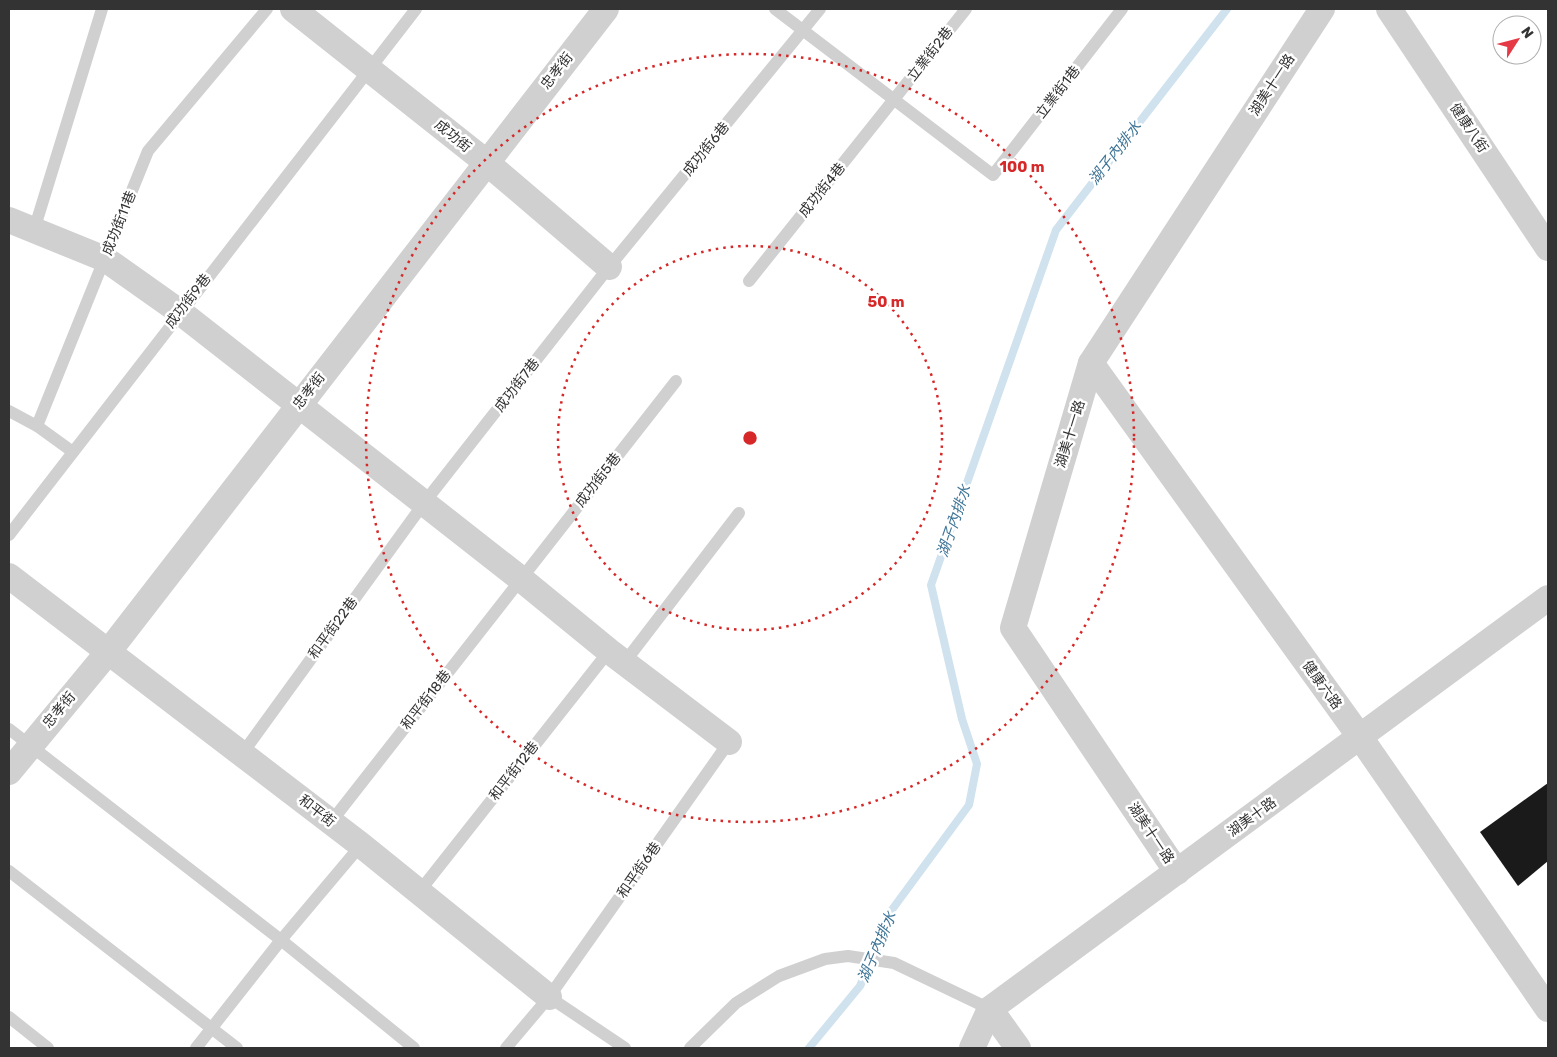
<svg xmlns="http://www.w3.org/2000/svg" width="1557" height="1057" viewBox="0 0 1557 1057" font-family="Rubik,'Noto Sans TC',sans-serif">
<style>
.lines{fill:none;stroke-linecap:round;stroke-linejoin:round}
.stream{stroke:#cfe2ee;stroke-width:8}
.building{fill:#1a1a1a}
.service{stroke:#d0d0d0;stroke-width:12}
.minor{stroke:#d0d0d0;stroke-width:26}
.ring{fill:none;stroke:#d62828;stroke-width:2.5;stroke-dasharray:2.5 5}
.labels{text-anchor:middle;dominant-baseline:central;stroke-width:5;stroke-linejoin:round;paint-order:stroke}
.street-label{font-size:14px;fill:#333;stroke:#fff}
.water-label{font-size:15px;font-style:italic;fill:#3f7597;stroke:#fff}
.centre{fill:#d62828;stroke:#fff;stroke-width:2.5}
.ring-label{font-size:15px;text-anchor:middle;font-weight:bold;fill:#d62828;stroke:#fff;stroke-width:5;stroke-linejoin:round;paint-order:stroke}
</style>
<rect width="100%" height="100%" fill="#fff"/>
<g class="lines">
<!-- stream -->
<path class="stream" d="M809,1048L860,986L882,938L891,911L969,805L977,764L962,719L931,585L1056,230L1227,9"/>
</g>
<!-- building -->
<path class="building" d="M1548,783V861L1518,886L1480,832Z"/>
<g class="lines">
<!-- service -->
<g class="service">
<path d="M775,9L993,175L1122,9"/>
<path d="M34,230L102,9"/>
<path d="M749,281L966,9"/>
<path d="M9,411L37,426"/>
<path d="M73,452L37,426L148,151L267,9"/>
<path d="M9,535L416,9"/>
<path d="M624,663L739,513"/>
<path d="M9,729L281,940L414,1048"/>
<path d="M242,754L424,503L609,267L820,9"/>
<path d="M331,822L676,381"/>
<path d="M9,871L237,1048"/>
<path d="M419,892L609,651"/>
<path d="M549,997L625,1048"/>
<path d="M9,1017L48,1048"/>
<path d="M196,1048L281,940L361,845"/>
<path d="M506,1048L549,997L729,742"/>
<path d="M690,1048L736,1003L779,976L825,959L848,956L894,963L990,1009"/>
</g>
<!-- minor -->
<g class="minor">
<path d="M293,9L486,162L609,267"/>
<path d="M1389,9L1548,248"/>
<path d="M9,220L105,259L180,312L521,579L609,651L729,742"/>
<path d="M1091,363L1360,737L1548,1009"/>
<path d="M9,576L361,845L549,997"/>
<path d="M9,772L109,651L606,9"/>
<path d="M1177,872L1013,628L1091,363L1322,9"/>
<path d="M990,1009L1018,1048"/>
<path d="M972,1048L990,1009L1548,598"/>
</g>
</g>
<!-- distance rings -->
<g class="ring">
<circle cx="750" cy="438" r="192"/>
<circle cx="750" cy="438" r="384"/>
</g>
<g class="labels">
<!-- street labels -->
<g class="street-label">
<text transform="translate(930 54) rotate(-52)">立業街2巷</text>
<text transform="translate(557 71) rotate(-52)">忠孝街</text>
<text transform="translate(1272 85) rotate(-57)">湖美十一路</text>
<text transform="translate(1058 92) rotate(-52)">立業街1巷</text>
<text transform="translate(1469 128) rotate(56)">健康八街</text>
<text transform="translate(453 136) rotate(39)">成功街</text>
<text transform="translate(706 149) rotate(-51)">成功街6巷</text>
<text transform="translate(822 190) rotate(-51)">成功街4巷</text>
<text transform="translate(119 223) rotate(-68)">成功街11巷</text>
<text transform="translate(188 301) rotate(-52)">成功街9巷</text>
<text transform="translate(517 385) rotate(-52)">成功街7巷</text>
<text transform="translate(309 391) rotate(-52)">忠孝街</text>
<text transform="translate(1070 434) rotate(-73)">湖美十一路</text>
<text transform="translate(598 480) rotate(-52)">成功街5巷</text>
<text transform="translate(333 628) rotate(-54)">和平街22巷</text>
<text transform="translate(1322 685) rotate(54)">健康六路</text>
<text transform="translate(426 700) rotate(-52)">和平街18巷</text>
<text transform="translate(59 710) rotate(-50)">忠孝街</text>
<text transform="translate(514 771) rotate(-52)">和平街12巷</text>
<text transform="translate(317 811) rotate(38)">和平街</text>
<text transform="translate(1252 817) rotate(-36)">湖美十路</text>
<text transform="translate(1151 833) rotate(56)">湖美十一路</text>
<text transform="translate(639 870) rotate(-55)">和平街6巷</text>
</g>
<!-- water labels -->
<g class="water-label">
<text transform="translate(1115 153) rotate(-52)">湖子內排水</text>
<text transform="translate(954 521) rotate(-71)">湖子內排水</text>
<text transform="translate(877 947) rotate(-67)">湖子內排水</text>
</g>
</g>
<circle cx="750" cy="438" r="8" class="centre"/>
<g class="ring-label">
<text x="1022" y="172">100 m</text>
<text x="886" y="307">50 m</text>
</g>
<!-- border -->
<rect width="1557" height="1057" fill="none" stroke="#333333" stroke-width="20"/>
<!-- north arrow -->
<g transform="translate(1517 40) rotate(54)"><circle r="24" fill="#ffffff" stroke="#adadad"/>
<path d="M0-4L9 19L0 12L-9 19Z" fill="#e63946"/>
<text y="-8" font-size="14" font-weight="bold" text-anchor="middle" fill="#333333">N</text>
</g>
</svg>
